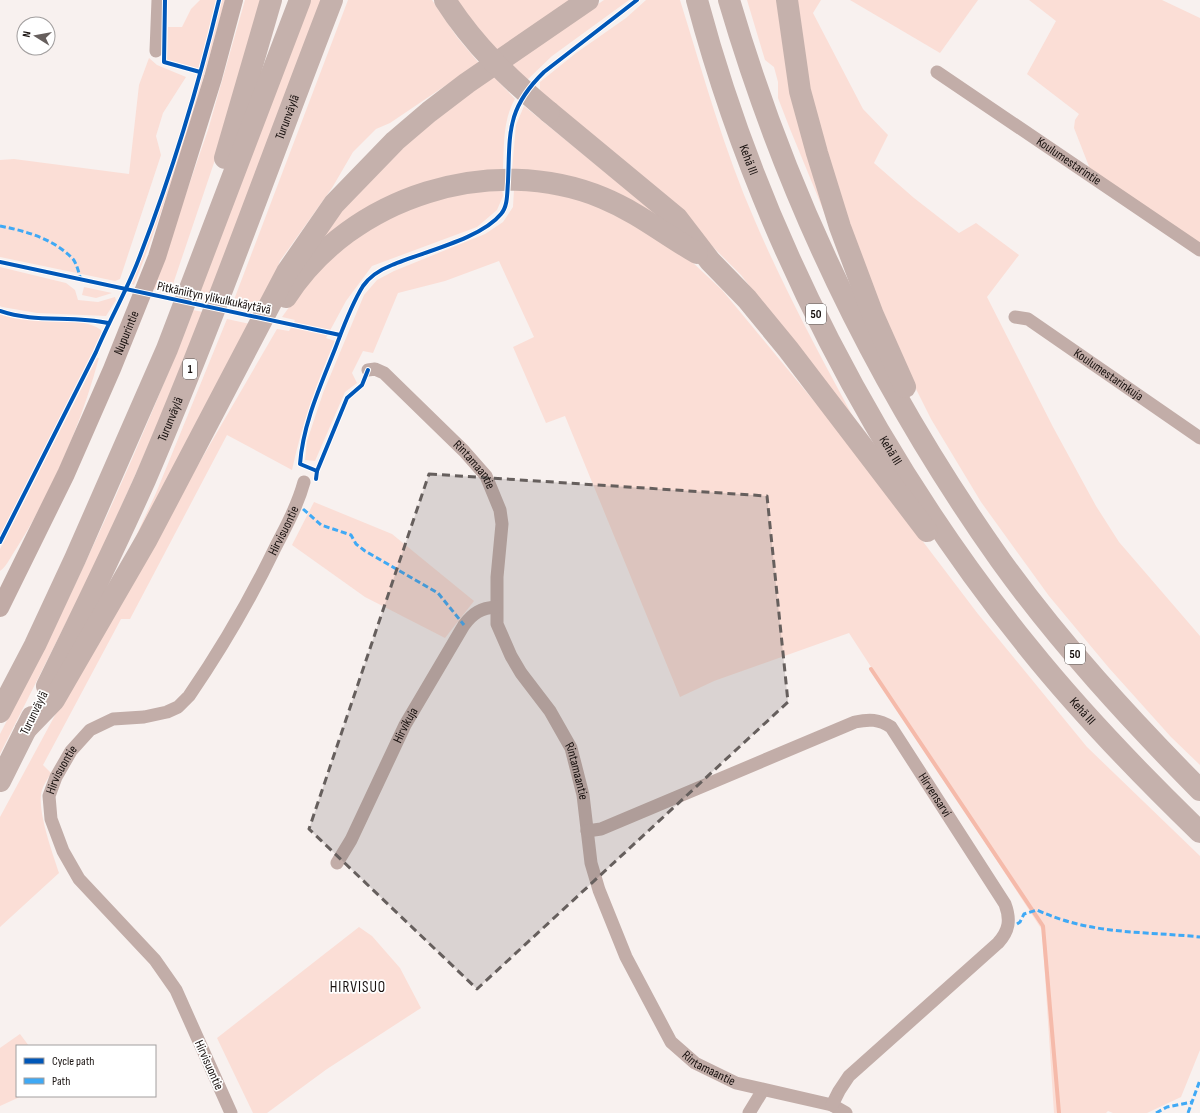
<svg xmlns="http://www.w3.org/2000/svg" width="1200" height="1113" viewBox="0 0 1200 1113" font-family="'Sofia Sans Condensed',sans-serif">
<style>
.green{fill:#fbded6}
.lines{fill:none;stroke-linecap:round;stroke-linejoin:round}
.stream{stroke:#f5baaa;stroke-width:4}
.street{stroke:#c2ada8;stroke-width:13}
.secondary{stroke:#c1aba6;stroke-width:18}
.highway{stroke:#c5b1ac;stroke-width:22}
.highway-bridge{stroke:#c5b1ac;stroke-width:22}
.quiet{stroke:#3fa9f5;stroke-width:3;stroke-dasharray:6 3;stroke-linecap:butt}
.cycleway-casing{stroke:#fff;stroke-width:6}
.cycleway{stroke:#0057b8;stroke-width:4}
.marked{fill:#665f5d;fill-opacity:0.2;stroke:#665f5d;stroke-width:3;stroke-dasharray:8 5;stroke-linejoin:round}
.labels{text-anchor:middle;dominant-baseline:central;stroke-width:3.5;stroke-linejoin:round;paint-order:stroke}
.shield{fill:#fff;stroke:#5d5856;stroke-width:1}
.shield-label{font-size:12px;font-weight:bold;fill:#17100e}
.street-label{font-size:13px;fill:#17100e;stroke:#fff}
.quarter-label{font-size:15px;letter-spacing:1px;fill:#17100e;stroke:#fff}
</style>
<rect width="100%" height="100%" fill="#f8f1ef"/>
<!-- green -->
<g class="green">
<path d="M200,0H216L199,69L167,60L168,27H182L191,9Z"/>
<path d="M222,0H225C199,96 171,192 134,285L132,284L193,108Z"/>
<path d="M245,0H262L219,148L170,293L153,289L208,130Z"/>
<path d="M311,0H322L207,301L196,298L295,38Z"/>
<path d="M348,0H432L457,37L479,63L390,123L376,129L353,152L332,188L280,261L272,282L257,311L232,305Z"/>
<path d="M456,0H574L496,52Z"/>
<path d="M604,0H629L552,56L526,81L509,65Z"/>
<path d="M646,0H680C703,74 724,150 755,221C785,291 822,359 858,426L741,275L698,232L540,91V82L576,53L626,18Z"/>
<path d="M747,0H778L857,292L790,129L778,98V82L774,67L765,60Z"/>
<path d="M793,0H821L813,13L863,109L888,135L874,163L914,198L959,233L976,223L1019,255L987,297L1053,427L1096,506L1119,542L1200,636V765L1171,737L1109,668L1049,596L981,502L931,419L886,329L856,246L807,87Z"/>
<path d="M850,0H978L940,53Z"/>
<path d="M1029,0H1162L1200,18V243L1090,169L1074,128L1075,120L1079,114L1027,74L1056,21Z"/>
<path d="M149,58L157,65L186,77L163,113L156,136L161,155L120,279L115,281L0,257V160L14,159L129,174L139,85Z"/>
<path d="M492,75L515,99C503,119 504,146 503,169L447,176L417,185L311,250L335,218L411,140Z"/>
<path d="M524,106L660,217L512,170L516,125Z"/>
<path d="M502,188L503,196L497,210L477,227L372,266L346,301L326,338L335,341C316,383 302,425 292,470L227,435L130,619H121L43,765L51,773C48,778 44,784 42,790C36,809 53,854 59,873L0,927V817L87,656L277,329L289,331L295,320L282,317L308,281L342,246L425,198Z"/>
<path d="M514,189L570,194L597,202L674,245L722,290L842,435L978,614L1087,747L1200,856V1050L1181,1097L1147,1113H1113L1108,1111L1106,1113H1054L1042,930L849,633L714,681L680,697L565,416L546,423L513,347L534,337L499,261L445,281L398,293L373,353L363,351L352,373L357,383L345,392L315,461L305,460L307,441L323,393L364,295L377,280L394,271L485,234L503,222L513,207Z"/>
<path d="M0,267L66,283L75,290L78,300L98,302L115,297L116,300L106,316L37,313L2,307L0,306Z"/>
<path d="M84,287L112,293L96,298L82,295Z"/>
<path d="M193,310L203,312L153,435L95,565L0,754V734C73,596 137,455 193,310Z"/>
<path d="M0,314C28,324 81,314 101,330L102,333L0,536Z"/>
<path d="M227,319L250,324L121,568L156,493Z"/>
<path d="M97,358H99C81,424 52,492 16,549C11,556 7,566 0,571V549Z"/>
<path d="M314,502L392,534L474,601L445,638L365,597L292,545Z"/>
<path d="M359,927L372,936L400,968L421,1008L327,1069L267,1113H253L217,1038Z"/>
<path d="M20,1034L29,1046H17V1096H22L0,1106V1048Z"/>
</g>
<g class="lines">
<!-- stream -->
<path class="stream" d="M871,669L1043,926L1059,1113"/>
<!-- street -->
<g class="street">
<path d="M156,51L158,0"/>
<path id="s1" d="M937,72L1200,250"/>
<path id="s2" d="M1015,317L1028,319L1200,438"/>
<path id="s3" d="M368,370L375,369L384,373L464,451L486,476L500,510L502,524L497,577V624L511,656L521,673L550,711L571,748L583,795L591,863L599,890L626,957L671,1042L695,1063L736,1083L832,1105L846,1113"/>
<path id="s4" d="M587,831L601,829L855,722C869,719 879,719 891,727L1005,904C1011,920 1009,931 998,943L849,1076L839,1091L832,1105"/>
<path id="s5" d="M337,863L351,840L405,725L464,625C473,613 481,608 496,607"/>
<path id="s6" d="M231,1113L176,990L155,960L79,879L63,851L51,819L49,796L56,777L71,751L90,730L113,719L144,717L167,712L178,707L189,696C222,648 251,598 276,546C287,525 298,504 304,482"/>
<path d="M749,1113L763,1090"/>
</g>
<!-- secondary -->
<path class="secondary" id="s7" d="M0,608L66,474L112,369L157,257L213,78L234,0"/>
<!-- highway -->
<g class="highway">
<path id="s8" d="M697,0C759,233 877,460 1028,647C1081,713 1139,773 1200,832"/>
<path d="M729,0C788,201 880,390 1001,561C1060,643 1129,718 1200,790"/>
<path d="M787,0L800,91L817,153L840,227L873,315L905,387"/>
<path d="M549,112L677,218L710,261L747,299L788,349L927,531"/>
<path d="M225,158L271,0"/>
<path d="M286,297C351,196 492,152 603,198C639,213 664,234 697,253"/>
<path id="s9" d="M47,686C81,617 114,549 145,480C213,322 270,160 332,0"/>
<path d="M0,712L35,645L75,559L167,349L300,0"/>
<path d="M26,729L54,700L147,539L287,272L334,204L395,141L429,112L467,83L588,0"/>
<path d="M0,781L32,717"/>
</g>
<!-- highway-bridge -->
<path class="highway-bridge" d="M445,0C473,44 509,79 549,112"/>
<!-- quiet -->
<g class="quiet">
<path d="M0,226C26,231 54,239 73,259C77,264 79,274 81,280"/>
<path d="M303,509L321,525L351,535L356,544L365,551L438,593L464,625"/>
<path d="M1017,924L1020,922L1024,914L1037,910C1091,935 1142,931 1200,937"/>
<path d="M1156,1113L1167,1107L1192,1102"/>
<path d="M1188,1113L1200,1080"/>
</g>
<!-- cycleway casing -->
<g class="cycleway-casing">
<g id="cycleway">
<path d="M165,0L164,62L200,72"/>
<path d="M0,262L340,335"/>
<path d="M0,311C34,323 73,315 108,323"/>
<path d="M317,471L300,464C303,424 320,387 335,349C343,328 351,305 363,286C370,276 382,269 392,265C422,252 481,239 501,214C508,206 507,193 508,182C510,133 506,109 544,72L637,0"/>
<path d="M316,479L317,471L347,398L362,385L368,370"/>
<path d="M0,542L96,352C109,321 126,292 138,261C171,176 198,88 219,0"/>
</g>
</g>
<!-- cycleway -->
<use href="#cycleway" class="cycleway"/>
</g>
<!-- marked area -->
<path class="marked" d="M429,474L767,496L788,702L477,989L309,829Z"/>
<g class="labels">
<!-- shield labels -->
<g class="shield">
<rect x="806" y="304" width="20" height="20" rx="3"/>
<rect x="183" y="359" width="14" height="20" rx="3"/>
<rect x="1065" y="644" width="20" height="20" rx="3"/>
</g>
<g class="shield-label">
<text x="816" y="314">50</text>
<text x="190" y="369">1</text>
<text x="1075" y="654">50</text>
</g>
<!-- street labels -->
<g class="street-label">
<text stroke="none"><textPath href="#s9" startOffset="618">Turunväylä</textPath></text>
<text stroke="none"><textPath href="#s8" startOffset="168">Kehä III</textPath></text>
<text stroke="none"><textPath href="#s1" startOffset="159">Koulumestarintie</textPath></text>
<text transform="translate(214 298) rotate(12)">Pitkäniityn ylikulkukäytävä</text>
<text stroke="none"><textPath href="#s7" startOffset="303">Nupurintie</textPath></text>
<text stroke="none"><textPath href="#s2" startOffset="111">Koulumestarinkuja</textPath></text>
<text stroke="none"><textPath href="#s9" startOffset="294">Turunväylä</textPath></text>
<text stroke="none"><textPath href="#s8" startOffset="492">Kehä III</textPath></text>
<text stroke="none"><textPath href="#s3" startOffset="146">Rintamaantie</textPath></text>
<text stroke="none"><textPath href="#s6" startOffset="749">Hirvisuontie</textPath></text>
<text stroke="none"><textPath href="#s8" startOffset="816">Kehä III</textPath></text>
<text transform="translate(34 713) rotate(-64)">Turunväylä</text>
<text stroke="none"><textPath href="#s5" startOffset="154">Hirvikuja</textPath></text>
<text stroke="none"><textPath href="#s6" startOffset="401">Hirvisuontie</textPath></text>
<text stroke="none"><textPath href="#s3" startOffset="482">Rintamaantie</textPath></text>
<text stroke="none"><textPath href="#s4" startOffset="408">Hirvensarvi</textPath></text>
<text transform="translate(209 1065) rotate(66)">Hirvisuontie</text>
<text stroke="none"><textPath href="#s3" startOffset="818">Rintamaantie</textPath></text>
</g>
<!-- quarter labels -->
<g class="quarter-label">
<text x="358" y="987">HIRVISUO</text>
</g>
</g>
<!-- legend -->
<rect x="16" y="1045" width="140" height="52" fill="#ffffff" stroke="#a29f9f"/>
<rect x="24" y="1058" width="20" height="6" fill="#0057b8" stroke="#a29f9f"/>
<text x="52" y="1065" font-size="12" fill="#17100e">Cycle path</text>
<rect x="24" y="1078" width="20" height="6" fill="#3fa9f5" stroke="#a29f9f"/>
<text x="52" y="1085" font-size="12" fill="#17100e">Path</text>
<!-- north arrow -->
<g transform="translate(36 36) rotate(281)"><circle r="19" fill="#ffffff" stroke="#a29f9f"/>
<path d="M0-3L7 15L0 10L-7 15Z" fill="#665f5d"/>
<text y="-6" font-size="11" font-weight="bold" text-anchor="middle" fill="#17100e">N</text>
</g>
</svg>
